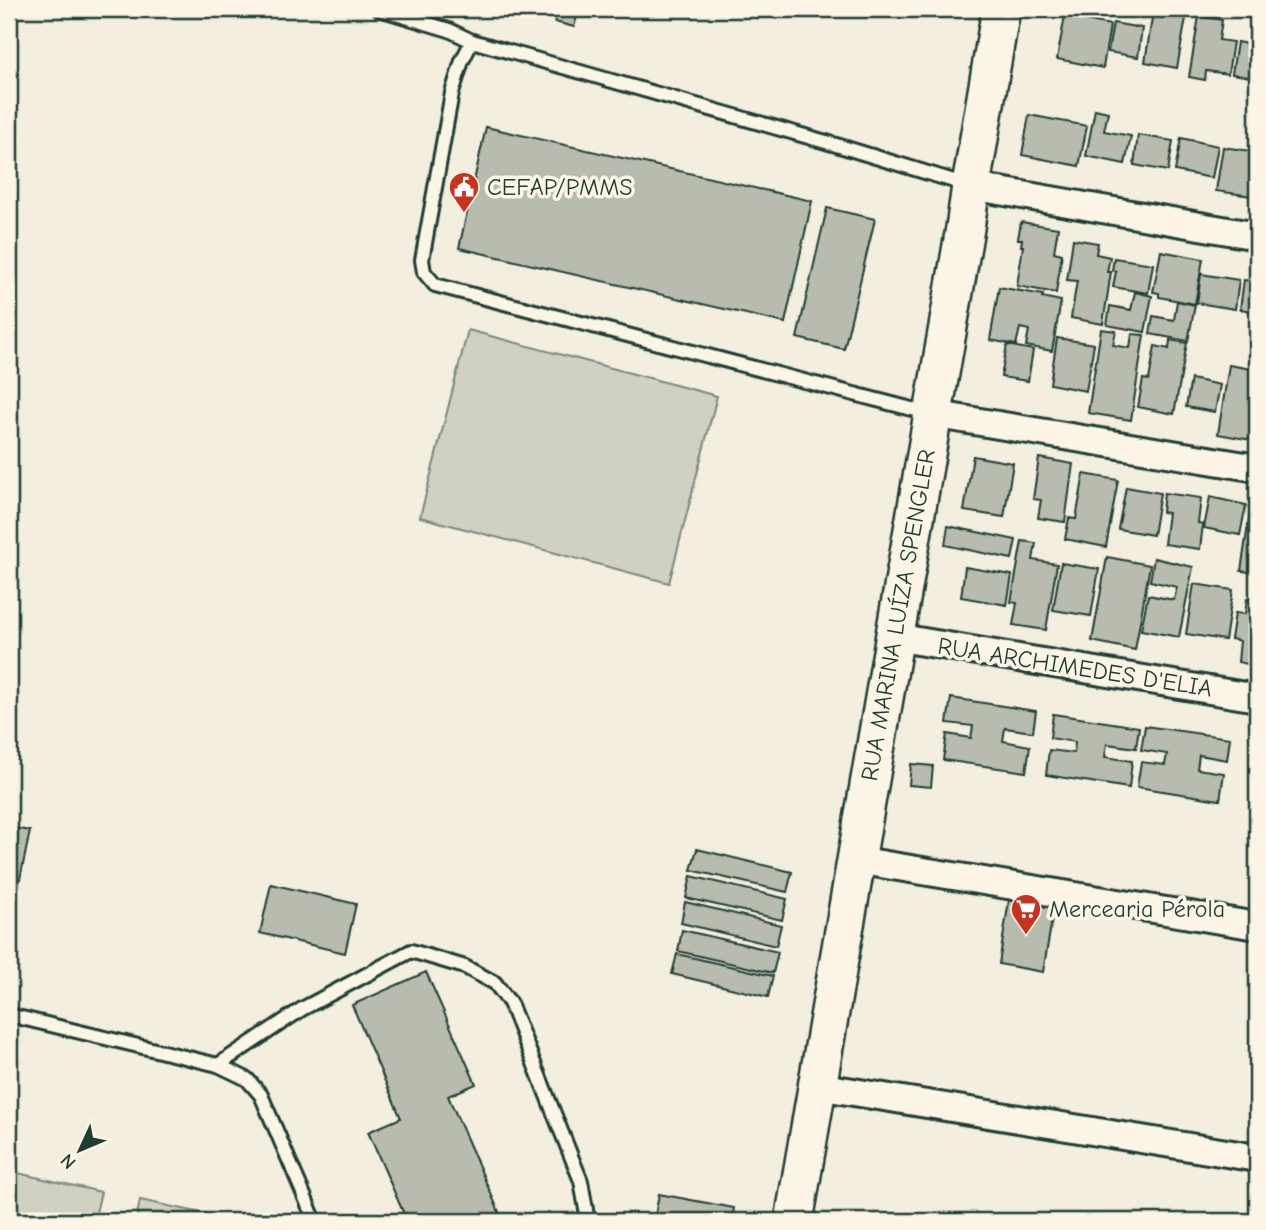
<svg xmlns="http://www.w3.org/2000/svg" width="1266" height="1230" viewBox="0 0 1266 1230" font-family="'Comic Neue',sans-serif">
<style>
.green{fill:#d0d1c2;stroke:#78877b;stroke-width:2}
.building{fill:#b8bcae;stroke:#1f3d34;stroke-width:2}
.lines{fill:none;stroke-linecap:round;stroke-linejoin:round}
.lane-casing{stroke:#1f3d34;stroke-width:18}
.street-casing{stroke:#1f3d34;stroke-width:32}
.secondary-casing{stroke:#1f3d34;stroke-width:42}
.lane{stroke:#fcf5e5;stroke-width:12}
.street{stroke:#fcf5e5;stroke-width:26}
.secondary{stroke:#fcf5e5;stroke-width:37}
.labels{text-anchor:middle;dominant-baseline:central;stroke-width:7;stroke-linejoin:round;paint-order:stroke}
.poi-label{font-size:24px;fill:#1f3d34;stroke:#fcf5e5;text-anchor:start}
.street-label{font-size:24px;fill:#1f3d34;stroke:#fcf5e5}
</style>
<rect width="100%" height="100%" fill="#f3eede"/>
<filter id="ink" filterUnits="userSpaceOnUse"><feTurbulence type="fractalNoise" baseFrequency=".0143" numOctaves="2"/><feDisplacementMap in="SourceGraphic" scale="14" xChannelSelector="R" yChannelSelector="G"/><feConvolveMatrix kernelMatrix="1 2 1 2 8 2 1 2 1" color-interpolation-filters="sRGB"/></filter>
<g filter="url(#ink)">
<!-- green -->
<g class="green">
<path d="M468,330L717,396L669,583L420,517Z"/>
<path d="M9,1171L101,1192L94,1221H9Z"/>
<path d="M140,1200L240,1221H136Z"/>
</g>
<!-- building -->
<g class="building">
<path d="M532,9H579L574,27L555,22L557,16Z"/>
<path d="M1153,12L1186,18L1177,68L1145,62Z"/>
<path d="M1065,16L1110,25L1103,68L1057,59Z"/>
<path d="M1199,16L1222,20L1219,40L1233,42L1228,74L1206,71L1205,80L1189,77Z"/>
<path d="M1113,23L1142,28L1138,57L1108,52Z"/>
<path d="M1237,42L1257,46V78L1232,74Z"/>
<path d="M1095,109L1108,112L1104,131L1131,136L1125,164L1086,156Z"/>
<path d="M1029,115L1087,126L1079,166L1022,155Z"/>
<path d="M486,127L812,201L785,323L459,248Z"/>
<path d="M1138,135L1173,141L1168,171L1134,165Z"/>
<path d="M1181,138L1218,146L1212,178L1175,171Z"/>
<path d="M1223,147L1257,152L1252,196L1216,191Z"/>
<path d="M827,208L875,219L844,349L797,338Z"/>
<path d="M1021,222L1058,228L1054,252L1062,254L1056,293L1017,286L1023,246H1021L1022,239H1018Z"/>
<path d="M1073,239L1098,243L1096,254L1110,257L1107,272H1111L1103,324L1071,318L1077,281L1067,280Z"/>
<path d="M1161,251L1203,259L1195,304L1159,297V293L1153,292Z"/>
<path d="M1114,258L1153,264L1148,293L1113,287L1116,271L1112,270Z"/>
<path d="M1201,274L1239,280L1235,309L1197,303Z"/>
<path d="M1244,280L1257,282V312L1240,309Z"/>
<path d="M999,287L1043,295L1042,297L1061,301L1052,351L1026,346L1029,330L1020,328L1016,345L990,340Z"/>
<path d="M1135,292L1152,296L1145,332L1107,325L1110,306L1131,310Z"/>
<path d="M1177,301L1195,305L1188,341L1150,334L1153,316L1174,320Z"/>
<path d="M1101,329L1116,331L1113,345L1130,348L1132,334L1144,335L1131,420L1088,413Z"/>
<path d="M1057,338L1094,344L1086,391L1050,384Z"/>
<path d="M1170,340L1187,343L1174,414L1138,407L1143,379L1149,380L1155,346L1169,349Z"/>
<path d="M1007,345L1033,350L1028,381L1001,377Z"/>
<path d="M1229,365L1257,370V441L1218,434Z"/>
<path d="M1191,379L1220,385L1215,412L1186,407Z"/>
<path d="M973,456L1013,463L1004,517L964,511Z"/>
<path d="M1039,458L1073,464L1065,522L1038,518L1041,500L1033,499Z"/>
<path d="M1084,474L1118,480L1106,547L1065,539L1069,518L1076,519Z"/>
<path d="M1126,487L1160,493L1153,535L1118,529Z"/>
<path d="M1164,493L1201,498L1198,523L1203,524L1200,549L1164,544L1168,513L1162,512Z"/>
<path d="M1210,497L1246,505L1240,535L1204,528Z"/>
<path d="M1251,505L1257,506V573L1241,571Z"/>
<path d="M948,526L1016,540L1012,559L945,545Z"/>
<path d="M1022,541L1036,543L1033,560L1057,564L1046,630L1013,625L1017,603L1011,602Z"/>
<path d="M1107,557L1150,565L1135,650L1092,641Z"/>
<path d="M1154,558L1193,567L1179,637L1141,630L1148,595L1174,600L1177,587L1150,581Z"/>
<path d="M1061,563L1099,569L1091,616L1053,610Z"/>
<path d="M965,567L1012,575L1007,605L961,597Z"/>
<path d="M1194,584L1233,590L1225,640L1186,634Z"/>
<path d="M1247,599L1257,601V666L1238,662L1240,641L1231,639L1235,613L1245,614Z"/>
<path d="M951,698L1036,711L1033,732L1005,728L1003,741L1030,746L1026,772L943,760L947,734L971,738L973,726L947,723Z"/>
<path d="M1053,714L1139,727L1136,748L1107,744L1105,757L1132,761L1129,788L1046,775L1049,750L1074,753L1075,742L1050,738Z"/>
<path d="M1145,726L1230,738L1227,760L1199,755L1197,769L1224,773L1220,800L1137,787L1141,762L1165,765L1167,754L1141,750Z"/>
<path d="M911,764L933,766L931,787L909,785Z"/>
<path d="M9,827L30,831L9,932Z"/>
<path d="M697,849L792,872L787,892L691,870Z"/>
<path d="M691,876L787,899L782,920L686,898Z"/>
<path d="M271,884L356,904L345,953L260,933Z"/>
<path d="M1009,900L1054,908L1043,972L999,964Z"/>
<path d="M685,902L781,925L776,946L681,923Z"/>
<path d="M682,930L778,952L773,973L678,951Z"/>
<path d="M677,954L773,976L768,997L672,974Z"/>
<path d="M426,972L476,1084L448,1096L503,1221H407L368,1132L401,1118L352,1005Z"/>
<path d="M659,1194L734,1208L732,1221H654Z"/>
</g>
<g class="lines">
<!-- lane casing -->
<g class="lane-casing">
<g id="lane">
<path d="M379,9L449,30L472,41"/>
<path d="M931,414L435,285L424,272L422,260L452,93L462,61L472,41L833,144L967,185"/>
<path d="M9,1015L218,1065L247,1079L261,1095L315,1221"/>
<path d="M218,1065L302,1009L411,951L465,967L495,983L510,1003L581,1181L588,1221"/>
</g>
</g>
<!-- street casing -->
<g class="street-casing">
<g id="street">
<path d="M971,186L1257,236"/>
<path d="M932,414L1257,468"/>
<path d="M894,637L1257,698"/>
<path d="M856,860L1257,926"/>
<path d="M817,1086L1257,1158"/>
</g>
</g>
<!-- secondary casing -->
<g class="secondary-casing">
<path id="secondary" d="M794,1221L965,228L971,186L1001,9"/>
</g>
<!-- lane -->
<use href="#lane" class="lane"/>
<!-- street -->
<use href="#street" class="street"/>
<!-- secondary -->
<use href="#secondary" class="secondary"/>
</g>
</g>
<!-- icons -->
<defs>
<g id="civic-pin" transform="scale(1.575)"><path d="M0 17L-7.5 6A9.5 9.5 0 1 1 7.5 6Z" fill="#c8321e" stroke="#fcf5e5"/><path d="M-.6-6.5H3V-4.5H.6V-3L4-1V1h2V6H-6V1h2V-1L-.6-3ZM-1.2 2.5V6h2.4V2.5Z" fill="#fff"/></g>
<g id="supermarket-pin" transform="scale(1.575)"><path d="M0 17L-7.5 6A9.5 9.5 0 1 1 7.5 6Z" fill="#c8321e" stroke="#fcf5e5"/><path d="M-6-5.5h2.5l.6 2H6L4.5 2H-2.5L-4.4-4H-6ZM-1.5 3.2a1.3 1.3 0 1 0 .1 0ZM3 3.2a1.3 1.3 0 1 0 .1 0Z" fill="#fff"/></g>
</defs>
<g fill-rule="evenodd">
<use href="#civic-pin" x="464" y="187"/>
<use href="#supermarket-pin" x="1026" y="909"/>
</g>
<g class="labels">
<!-- poi labels -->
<g class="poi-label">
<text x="487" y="187">CEFAP/PMMS</text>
<text x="1049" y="909">Mercearia Pérola</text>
</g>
<!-- street labels -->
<g class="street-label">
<text transform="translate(898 615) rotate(-80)">RUA MARINA LUÍZA SPENGLER</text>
<text transform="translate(1075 667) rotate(9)">RUA ARCHIMEDES D'ELIA</text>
</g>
</g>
<!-- margin -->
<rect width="1266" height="1230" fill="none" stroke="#fcf5e5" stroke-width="35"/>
<rect x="18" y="18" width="1231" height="1195" fill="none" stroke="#1f3d34" stroke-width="2.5" filter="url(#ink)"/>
<!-- north arrow -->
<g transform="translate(80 1150) rotate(226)" stroke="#fcf5e5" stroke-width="5" paint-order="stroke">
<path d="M0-5L12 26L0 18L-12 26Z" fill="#1f3d34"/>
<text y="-10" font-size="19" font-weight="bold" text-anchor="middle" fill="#1f3d34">N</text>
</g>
</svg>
